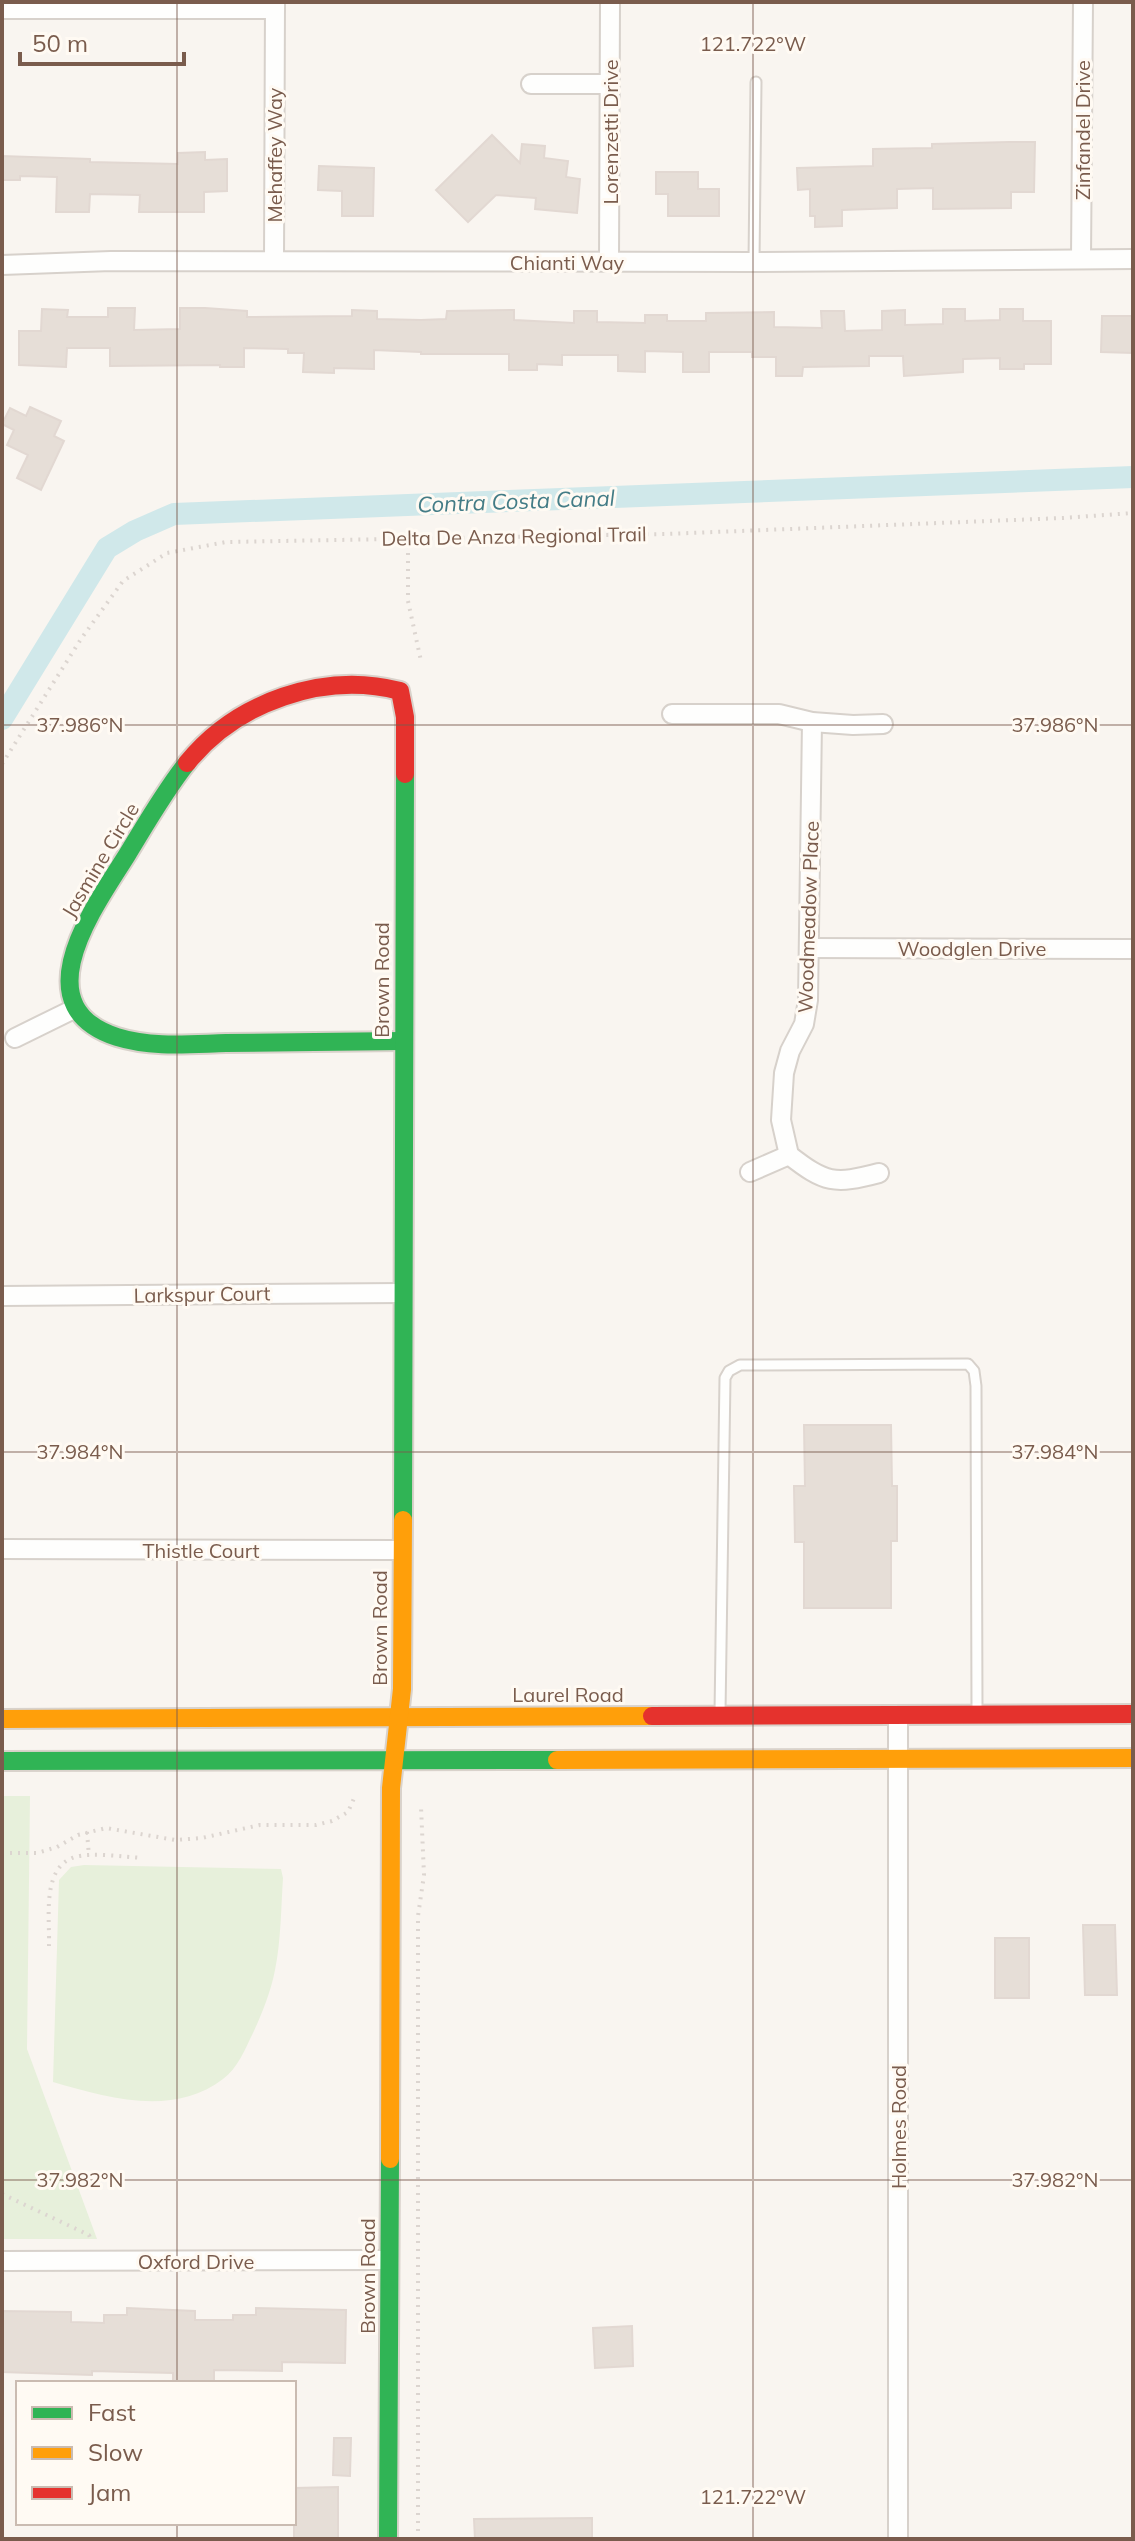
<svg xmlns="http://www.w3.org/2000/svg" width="1135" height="2541" viewBox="0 0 1135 2541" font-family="Mulish,sans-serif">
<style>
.green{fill:#e7f0db}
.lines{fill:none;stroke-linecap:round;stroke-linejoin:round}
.canal{stroke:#d0e8ea;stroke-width:22}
.building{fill:#e6ded7;stroke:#e2d8d2;stroke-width:2}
.lane-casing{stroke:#d7d1cb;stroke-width:13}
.street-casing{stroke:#d7d1cb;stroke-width:22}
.fast-casing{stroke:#d9d2cb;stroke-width:22}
.slow-casing{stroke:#d9d2cb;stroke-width:22}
.jam-casing{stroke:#d9d2cb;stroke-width:22}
.path{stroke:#dcd5d0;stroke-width:4;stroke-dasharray:2 6;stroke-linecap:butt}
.lane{stroke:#fefefd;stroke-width:9}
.street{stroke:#fefefd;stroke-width:18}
.fast{stroke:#30b455;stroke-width:18}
.slow{stroke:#ff9f0a;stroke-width:18}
.jam{stroke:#e5322d;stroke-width:18}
.ticks{fill:none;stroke:#7a5c4d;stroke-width:2;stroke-opacity:0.45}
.labels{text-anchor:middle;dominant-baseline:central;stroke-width:6;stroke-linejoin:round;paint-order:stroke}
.street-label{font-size:20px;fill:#7a5c4d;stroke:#fffaf3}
.water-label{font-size:22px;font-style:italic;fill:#437c86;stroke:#fffaf3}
.ticks-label{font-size:20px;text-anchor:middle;fill:#7a5c4d;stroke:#fffaf3;stroke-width:6;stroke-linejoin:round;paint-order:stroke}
</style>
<rect width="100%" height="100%" fill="#f9f5f0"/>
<!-- green -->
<g class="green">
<path d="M2,1796H30L27,2049L97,2239H2Z"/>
<path d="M84,1865L281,1869L283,1878C281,1908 281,1940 275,1970C271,1991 262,2014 253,2033C245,2049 238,2068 223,2079C173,2117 108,2098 53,2082L59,1880L71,1867Z"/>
</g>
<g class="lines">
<!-- canal -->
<path class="canal" d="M2,719L107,548L135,531L174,514L1133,477"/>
</g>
<!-- building -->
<g class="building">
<path d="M492,135L520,163L522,144L545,146L544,158L568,161L566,177L580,179L577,213L535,209L536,198L496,195L468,222L436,190Z"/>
<path d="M1009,142H1035L1034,192H1011V208L933,209V188L897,189V208L842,210V226L815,227V216H810V189L798,190L797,168L873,166V149L932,148V144Z"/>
<path d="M205,152V160L227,159V191L204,192V212H139L140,195L90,194L89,212H56L57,177L20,176V180H2V156L90,159V162L178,164V153Z"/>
<path d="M319,166L374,168L373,216H342V191L318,190Z"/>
<path d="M656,172H698V189H719V216H668V194H656Z"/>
<path d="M108,308H135L134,330L180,329V308H205L247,311V317L352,316V310L377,311V319L421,320L446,319L447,311L514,310V320L574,323V311H597V322L645,323V315H667V321H706V313L774,312V327L822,328L821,311H844L845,331L882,330V311L905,310V325L943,324V309H965V321L1000,320V309H1023V321H1051V364H1024V369H1000V358L963,359V372L904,376L903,356H869V366L803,367L802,376H776V357H752V352H709V372H683V352L645,351V372L618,371V355H562V365L537,364V370H509V354H421V352L374,350V369L334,368V373L303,372L304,353H288V349L244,348V367H220V365L110,366V348H67L66,367L19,365V331H41L42,309L68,310L67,317H108Z"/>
<path d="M1102,316H1133V353L1101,352Z"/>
<path d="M30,407L61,421L54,436L64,441L41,490L17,478L28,455L7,445L14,430L2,424L10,408L26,416Z"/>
<path d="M804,1425H891L892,1486H897V1541H891V1608H804V1542H795L794,1486H805Z"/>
<path d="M1083,1925H1115L1117,1995H1085Z"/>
<rect x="995" y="1938" width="34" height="60"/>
<path d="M127,2308L195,2311V2320H233V2315H256V2308L346,2310L345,2363L282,2362V2371L214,2370V2383H173V2373L92,2371V2375L2,2372V2311L71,2312V2322L104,2323V2315H127Z"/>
<path d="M632,2326L633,2366L595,2368L593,2328Z"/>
<path d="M334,2438H351L350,2476L333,2475Z"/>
<path d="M338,2487V2539H294V2488Z"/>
<path d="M592,2518V2539H475L474,2519Z"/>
</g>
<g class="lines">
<!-- lane casing -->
<g class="lane-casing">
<g id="lane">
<path d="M754,262L756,82"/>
<path d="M720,1713L725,1378L729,1371L740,1365L968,1364L974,1371L976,1386L977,1711"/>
</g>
</g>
<!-- street casing -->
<g class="street-casing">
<g id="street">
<path d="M2,9H275"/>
<path d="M531,84H609"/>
<path d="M1081,259L1083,2"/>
<path d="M274,261L275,2"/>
<path d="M609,262L610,2"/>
<path d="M2,265L111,261L754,262L1133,259"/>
<path d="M672,714H779L812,722L853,725L883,724"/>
<path d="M812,722L808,1000L804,1024L790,1051L784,1073L781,1120L789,1155C825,1183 834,1185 879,1173"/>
<path d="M810,948L1133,949"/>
<path d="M15,1038L76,1008"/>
<path d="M750,1172L789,1155"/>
<path d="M2,1296L402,1293"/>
<path d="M2,1549L401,1550"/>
<path d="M898,1715V2539"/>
<path d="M2,2261L389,2260"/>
</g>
</g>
<!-- fast casing -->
<g class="fast-casing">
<g id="fast">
<path d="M187,763C164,792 146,824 127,855C95,906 21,1006 117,1037C152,1048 190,1044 226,1043C285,1042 344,1042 403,1041"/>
<path d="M403,1520L405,774"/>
<path d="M2,1761L557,1760"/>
<path d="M388,2539L390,2159"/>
</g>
</g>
<!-- slow casing -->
<g class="slow-casing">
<g id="slow">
<path d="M2,1719L652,1716"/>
<path d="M557,1760L1133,1758"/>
<path d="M390,2159L391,1788L402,1689L403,1520"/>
</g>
</g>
<!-- jam casing -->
<g class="jam-casing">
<g id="jam">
<path d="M187,763C236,702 324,671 400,691L405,717V774"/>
<path d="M652,1716L1133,1714"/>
</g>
</g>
<!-- path -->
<g class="path">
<path d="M408,537V601L421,661"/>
<path d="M2,764L81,639L123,581L167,553L226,542L665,534L1063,518L1133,513"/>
<path d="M87,1832L89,1856"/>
<path d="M2,1853H37L57,1847L78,1835L106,1828L175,1840L202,1838L260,1825H316L332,1821L348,1812L355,1796"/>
<path d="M49,1946C50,1919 41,1867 75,1857C91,1852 125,1857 143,1858"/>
<path d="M2,2194L89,2235L92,2242"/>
<path d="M418,2539V1916L424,1875L421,1807"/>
</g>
<!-- lane -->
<use href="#lane" class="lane"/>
<!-- street -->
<use href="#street" class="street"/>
<!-- fast -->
<use href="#fast" class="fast"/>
<!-- slow -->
<use href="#slow" class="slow"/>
<!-- jam -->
<use href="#jam" class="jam"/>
</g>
<!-- ticks -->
<path class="ticks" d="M177,2V2383M753,2V2539M2,725H1133M2,1452H1133M2,2180H1133M177,2523V2539"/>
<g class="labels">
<!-- street labels -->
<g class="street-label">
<text transform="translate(1082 130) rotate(-90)">Zinfandel Drive</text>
<text transform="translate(610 132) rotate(-90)">Lorenzetti Drive</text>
<text transform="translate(274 155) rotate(-90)">Mehaffey Way</text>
<text x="567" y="262">Chianti Way</text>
<text transform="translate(514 536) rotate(-1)">Delta De Anza Regional Trail</text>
<text transform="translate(100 860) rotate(-59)">Jasmine Circle</text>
<text transform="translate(808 917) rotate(-88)">Woodmeadow Place</text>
<text x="972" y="948">Woodglen Drive</text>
<text transform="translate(381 980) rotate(-90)">Brown Road</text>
<text transform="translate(202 1294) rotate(-1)">Larkspur Court</text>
<text x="201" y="1550">Thistle Court</text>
<text transform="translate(379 1628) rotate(-90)">Brown Road</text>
<text x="568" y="1694">Laurel Road</text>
<text transform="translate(898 2127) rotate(-90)">Holmes Road</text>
<text x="196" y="2261">Oxford Drive</text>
<text transform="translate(367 2276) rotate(-90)">Brown Road</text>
</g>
<!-- water labels -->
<g class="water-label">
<text transform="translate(516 501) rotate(-2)">Contra Costa Canal</text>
</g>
</g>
<g class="ticks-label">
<text x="753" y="51">121.722°W</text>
<text x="80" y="732">37.986°N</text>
<text x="1055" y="732">37.986°N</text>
<text x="80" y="1459">37.984°N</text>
<text x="1055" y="1459">37.984°N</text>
<text x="80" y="2187">37.982°N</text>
<text x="1055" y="2187">37.982°N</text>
<text x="753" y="2504">121.722°W</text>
</g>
<!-- border -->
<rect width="1135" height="2541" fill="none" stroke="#7a5c4d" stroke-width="8"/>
<!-- legend -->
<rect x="16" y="2381" width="280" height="144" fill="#fffaf3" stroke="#cabbb1" stroke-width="2"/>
<rect x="32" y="2407" width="40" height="12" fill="#30b455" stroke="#cabbb1" stroke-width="2"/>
<text x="88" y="2421" font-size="24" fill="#7a5c4d">Fast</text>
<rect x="32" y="2447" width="40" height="12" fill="#ff9f0a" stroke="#cabbb1" stroke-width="2"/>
<text x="88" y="2461" font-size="24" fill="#7a5c4d">Slow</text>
<rect x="32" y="2487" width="40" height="12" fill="#e5322d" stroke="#cabbb1" stroke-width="2"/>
<text x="88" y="2501" font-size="24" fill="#7a5c4d">Jam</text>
<!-- scale -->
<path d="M20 52v12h164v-12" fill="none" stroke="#7a5c4d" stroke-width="4"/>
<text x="32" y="52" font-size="24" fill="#7a5c4d" stroke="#fffaf3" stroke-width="6" paint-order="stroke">50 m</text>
</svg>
